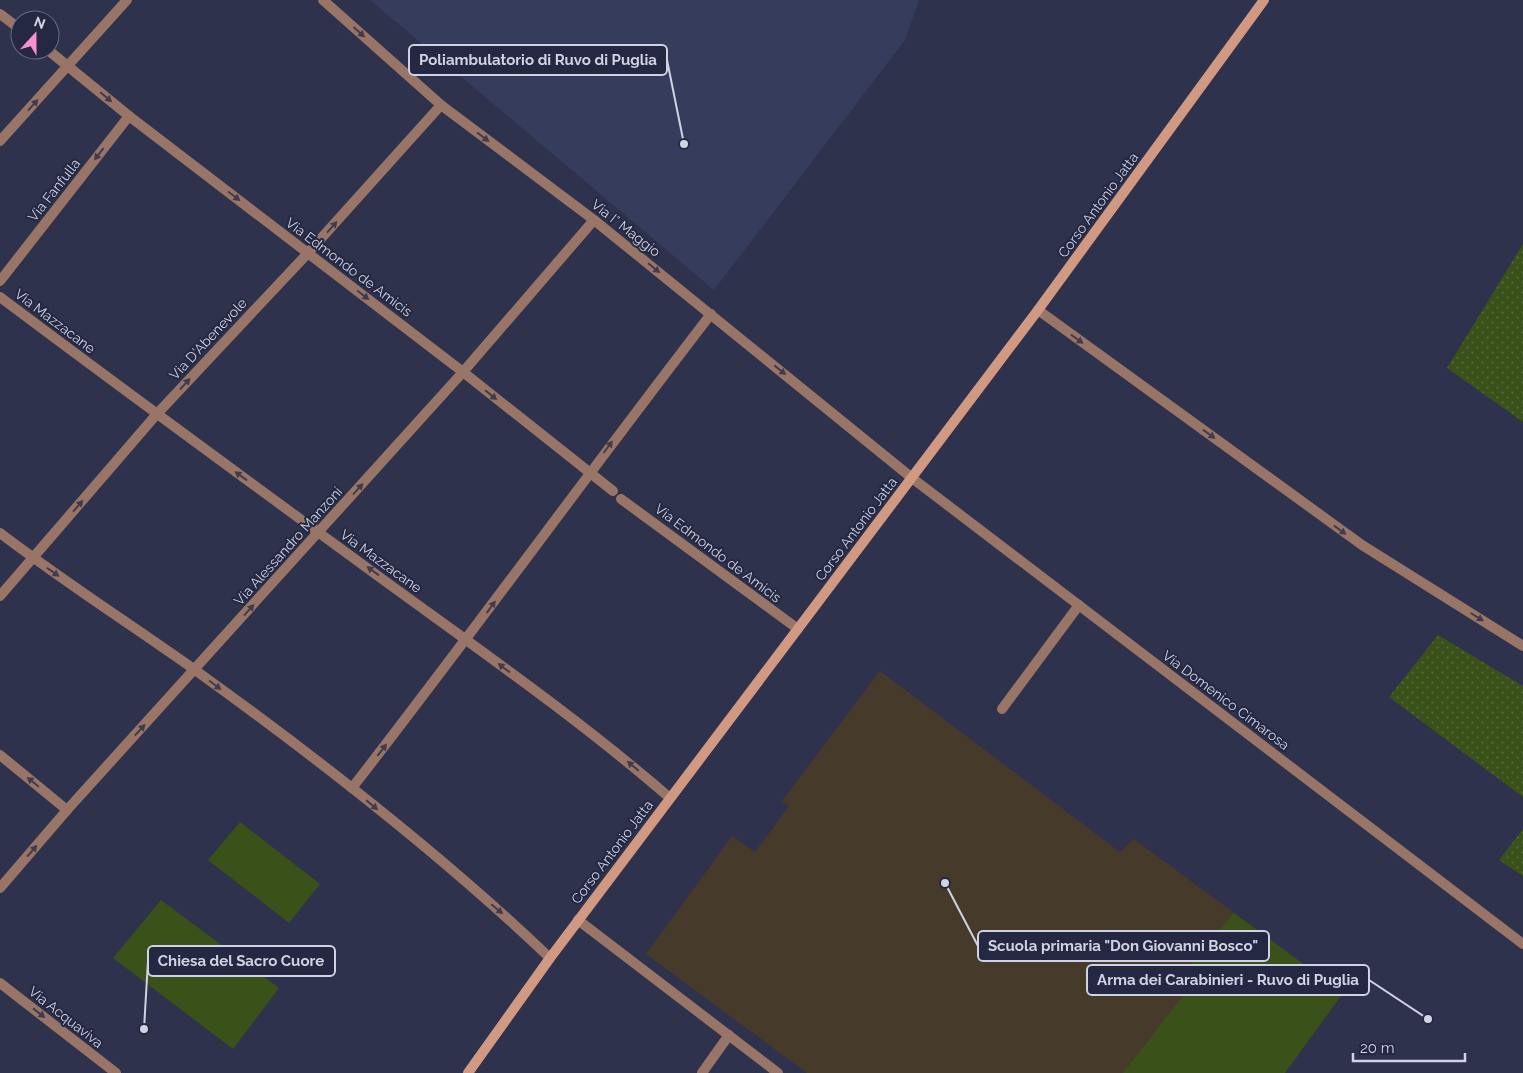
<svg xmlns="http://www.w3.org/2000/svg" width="1523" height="1073" viewBox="0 0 1523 1073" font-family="Raleway,sans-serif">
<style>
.education{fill:#463a2b}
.built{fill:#363c5c}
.grass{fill:url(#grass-dots)}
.pitch{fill:#3b511a}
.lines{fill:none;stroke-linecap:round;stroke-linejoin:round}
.minor{stroke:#997567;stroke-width:10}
.secondary{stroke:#d29982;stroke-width:10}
.oneway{fill:#413b4b}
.labels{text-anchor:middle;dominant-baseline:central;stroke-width:4;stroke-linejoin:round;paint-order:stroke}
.street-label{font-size:14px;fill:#cfd3e3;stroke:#242842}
.leader{fill:none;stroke:#cfd3e3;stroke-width:2}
.callout-dot{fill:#cfd3e3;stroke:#242842;stroke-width:2}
.callout{fill:#242842;stroke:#cfd3e3;stroke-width:2}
.callout-label{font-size:15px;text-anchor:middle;font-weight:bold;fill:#cfd3e3}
</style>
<defs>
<pattern id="grass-dots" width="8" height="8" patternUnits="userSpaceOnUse" patternTransform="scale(1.25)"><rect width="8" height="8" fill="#3b511a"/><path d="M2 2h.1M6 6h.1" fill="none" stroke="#56693b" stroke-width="1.8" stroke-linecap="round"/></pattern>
</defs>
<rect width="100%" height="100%" fill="#2e324c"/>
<!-- education -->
<path class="education" d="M880,671L1120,852L1134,839L1343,993L1285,1073H807L646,954L732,836L755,852L789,806L782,801Z"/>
<!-- built -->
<path class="built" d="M370,0H919L905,40L714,290Z"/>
<!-- grass -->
<g class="grass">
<path d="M1523,244V422L1447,368Z"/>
<path d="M1438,635L1523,686V797L1389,697Z"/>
<path d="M1523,829V876L1499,860Z"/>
</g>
<!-- pitch -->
<g class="pitch">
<path d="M240,822L320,884L289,923L208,860Z"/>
<path d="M161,900L279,988L233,1049L113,958Z"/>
<path d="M1234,913L1343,993L1285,1073H1123L1193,983L1182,974Z"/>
</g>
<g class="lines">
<!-- minor -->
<g class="minor">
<path d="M323,0L441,105L594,220L912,478L1523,944"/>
<path d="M0,14L20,29"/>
<path d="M48,50L129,116L463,372L613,491"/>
<path d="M0,141L127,0"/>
<path d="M0,281L129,116"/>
<path d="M0,297C129,394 259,489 389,584C484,653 581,721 670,798"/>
<path d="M1038,310L1362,545L1523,646"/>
<path d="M621,499L798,629"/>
<path d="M0,533C63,581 130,624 195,670C316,757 442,855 550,958"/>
<path d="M0,596L156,415L308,253L441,105"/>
<path d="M1002,709L1079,605"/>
<path d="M0,755L67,810"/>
<path d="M352,788C474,631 590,471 711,314"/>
<path d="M0,888L67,810L463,372L594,220"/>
<path d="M578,920L778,1073"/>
<path d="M0,983L116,1073"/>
<path d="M702,1073L729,1035"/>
</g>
<!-- secondary -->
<path class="secondary" d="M468,1073L550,958L1038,310L1264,0"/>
</g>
<!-- one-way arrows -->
<defs><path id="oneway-solid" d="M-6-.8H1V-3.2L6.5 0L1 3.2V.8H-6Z" transform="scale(1.25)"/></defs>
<g class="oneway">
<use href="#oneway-solid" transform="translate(359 32) rotate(42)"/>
<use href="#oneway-solid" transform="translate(106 97) rotate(40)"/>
<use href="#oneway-solid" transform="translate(33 105) rotate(-48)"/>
<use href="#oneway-solid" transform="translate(483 137) rotate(37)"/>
<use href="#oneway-solid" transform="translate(99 154) rotate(128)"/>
<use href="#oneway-solid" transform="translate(234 196) rotate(37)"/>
<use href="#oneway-solid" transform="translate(332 227) rotate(-48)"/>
<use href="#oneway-solid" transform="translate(654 268) rotate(39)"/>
<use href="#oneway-solid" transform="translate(363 295) rotate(37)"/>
<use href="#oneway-solid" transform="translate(1077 339) rotate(36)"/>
<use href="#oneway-solid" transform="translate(780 370) rotate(39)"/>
<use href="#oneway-solid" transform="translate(185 384) rotate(-47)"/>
<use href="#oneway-solid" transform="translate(491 395) rotate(39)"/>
<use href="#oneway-solid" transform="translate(1209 434) rotate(36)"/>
<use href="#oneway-solid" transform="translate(608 447) rotate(-53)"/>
<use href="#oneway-solid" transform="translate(241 476) rotate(-144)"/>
<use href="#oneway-solid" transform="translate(358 489) rotate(-48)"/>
<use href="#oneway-solid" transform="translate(78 506) rotate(-49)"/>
<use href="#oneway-solid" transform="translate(1340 530) rotate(36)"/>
<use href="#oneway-solid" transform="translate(373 571) rotate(-144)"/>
<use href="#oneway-solid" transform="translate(53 572) rotate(35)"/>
<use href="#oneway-solid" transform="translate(491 607) rotate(-54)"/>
<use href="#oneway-solid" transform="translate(249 610) rotate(-48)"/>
<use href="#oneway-solid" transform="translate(1477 617) rotate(32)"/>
<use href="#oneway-solid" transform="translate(504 668) rotate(-143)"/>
<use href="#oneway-solid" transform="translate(215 685) rotate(37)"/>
<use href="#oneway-solid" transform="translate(140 730) rotate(-47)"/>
<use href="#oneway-solid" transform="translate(382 750) rotate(-52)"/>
<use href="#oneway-solid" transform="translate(633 766) rotate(-140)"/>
<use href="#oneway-solid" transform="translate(33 782) rotate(-141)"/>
<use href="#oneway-solid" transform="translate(372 805) rotate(40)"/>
<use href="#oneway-solid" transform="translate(32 851) rotate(-49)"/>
<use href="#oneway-solid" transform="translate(497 909) rotate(40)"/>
<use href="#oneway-solid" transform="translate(39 1013) rotate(38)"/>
</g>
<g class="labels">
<!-- street labels -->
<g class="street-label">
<text transform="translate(54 190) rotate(-52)">Via Fanfulla</text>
<text transform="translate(1098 205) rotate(-54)">Corso Antonio Jatta</text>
<text transform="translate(626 228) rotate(38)">Via I° Maggio</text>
<text transform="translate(349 267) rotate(37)">Via Edmondo de Amicis</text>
<text transform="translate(55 321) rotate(37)">Via Mazzacane</text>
<text transform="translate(208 339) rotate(-47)">Via D'Abenevole</text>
<text transform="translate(856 529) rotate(-53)">Corso Antonio Jatta</text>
<text transform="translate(288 546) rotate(-48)">Via Alessandro Manzoni</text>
<text transform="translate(718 553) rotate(37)">Via Edmondo de Amicis</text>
<text transform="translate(381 561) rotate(36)">Via Mazzacane</text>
<text transform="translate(1226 700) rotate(37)">Via Domenico Cimarosa</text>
<text transform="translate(612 852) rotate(-53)">Corso Antonio Jatta</text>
<text transform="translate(66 1017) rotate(38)">Via Acquaviva</text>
</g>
</g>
<!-- callouts -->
<path class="leader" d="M684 144L667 60M945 883L978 946M144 1029L148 961M1428 1019L1369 980"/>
<g class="callout-dot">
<circle cx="684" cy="144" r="5"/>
<circle cx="945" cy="883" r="5"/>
<circle cx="144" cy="1029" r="5"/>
<circle cx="1428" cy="1019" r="5"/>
</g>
<g class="callout">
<rect x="409" y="45" width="258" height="30" rx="5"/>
<rect x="978" y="931" width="291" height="30" rx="5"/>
<rect x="148" y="946" width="187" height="30" rx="5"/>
<rect x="1087" y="965" width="282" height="30" rx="5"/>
</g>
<g class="callout-label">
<text x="538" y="65">Poliambulatorio di Ruvo di Puglia</text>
<text x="1123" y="951">Scuola primaria "Don Giovanni Bosco"</text>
<text x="241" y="966">Chiesa del Sacro Cuore</text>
<text x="1228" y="985">Arma dei Carabinieri - Ruvo di Puglia</text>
</g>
<!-- north arrow -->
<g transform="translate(35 35) rotate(21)"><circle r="24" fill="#242842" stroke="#686c82"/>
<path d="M0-4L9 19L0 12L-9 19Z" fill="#f690cf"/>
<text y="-8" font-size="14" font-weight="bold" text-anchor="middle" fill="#cfd3e3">N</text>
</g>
<!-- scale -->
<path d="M1353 1053v8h112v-8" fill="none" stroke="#cfd3e3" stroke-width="2.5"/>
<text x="1360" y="1053" font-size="15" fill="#cfd3e3" stroke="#242842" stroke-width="4" paint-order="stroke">20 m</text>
</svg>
